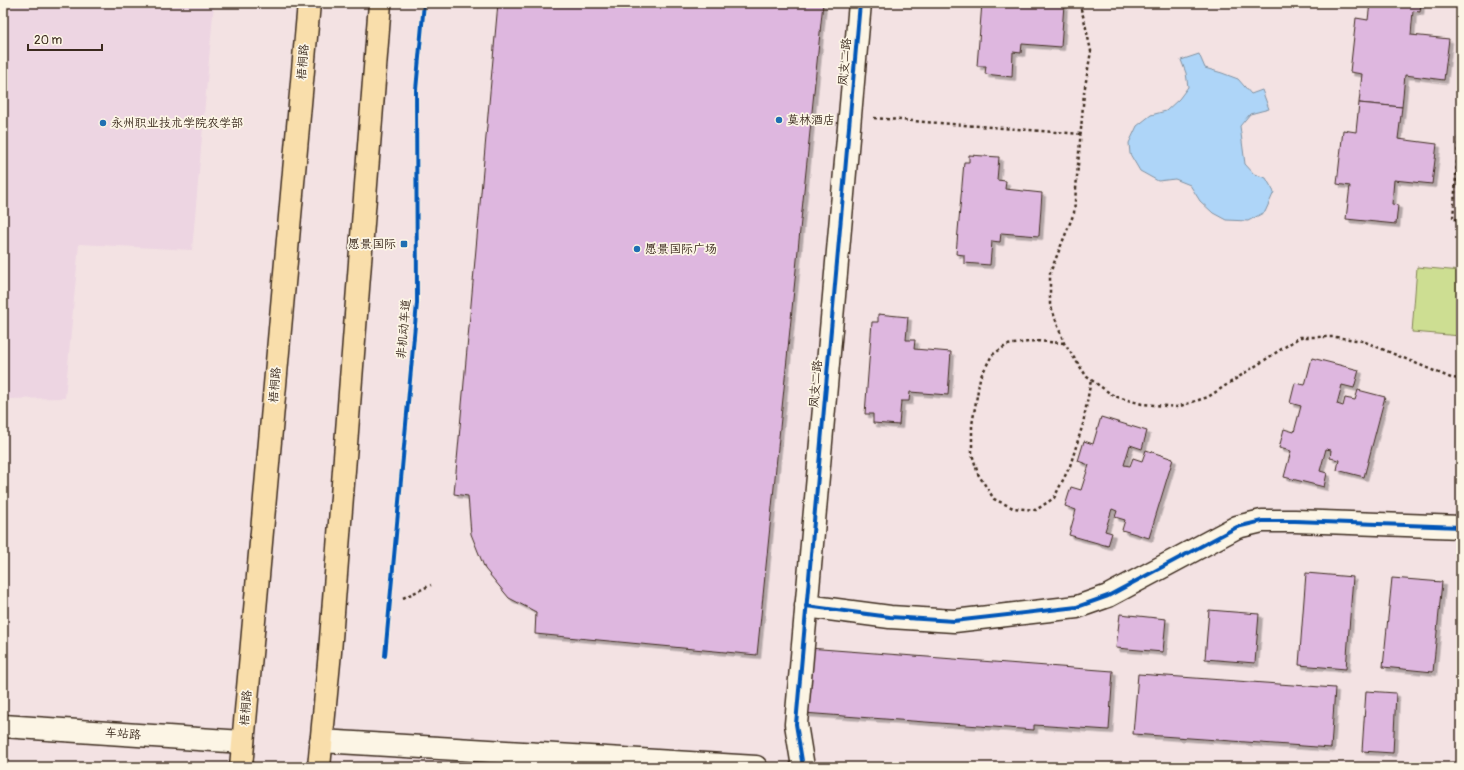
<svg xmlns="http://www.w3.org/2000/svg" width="1464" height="770" viewBox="0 0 1464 770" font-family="Pangolin,'LXGW WenKai TC',sans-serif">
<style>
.built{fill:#edd5e2}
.green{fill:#cdde92;stroke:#848458}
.water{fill:#aed5f8;stroke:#8091a1}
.building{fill:#deb7df;stroke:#3b2a1e;filter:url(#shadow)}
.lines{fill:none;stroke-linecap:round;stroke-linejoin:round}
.minor-casing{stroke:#3b2a1e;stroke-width:25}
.major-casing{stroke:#3b2a1e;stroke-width:25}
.path{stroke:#3b2a1e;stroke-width:2.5;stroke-dasharray:3 3;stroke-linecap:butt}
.minor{stroke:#fcf5e5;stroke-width:22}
.major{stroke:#f9deab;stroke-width:22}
.cycleway-casing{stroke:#fcf5e5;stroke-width:6}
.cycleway{stroke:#0057b8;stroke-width:4}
.poi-dot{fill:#1f6fb2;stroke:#fcf5e5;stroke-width:1.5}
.labels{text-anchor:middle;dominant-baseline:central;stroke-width:3.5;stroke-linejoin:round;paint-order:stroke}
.street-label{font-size:12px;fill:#3b2a1e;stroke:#fcf5e5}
.poi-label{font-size:12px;fill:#3b2a1e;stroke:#fcf5e5;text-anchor:start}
</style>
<defs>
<filter id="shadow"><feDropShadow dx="3.5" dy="3.5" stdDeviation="0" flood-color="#0004"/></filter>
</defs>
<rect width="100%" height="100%" fill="#f3e2e3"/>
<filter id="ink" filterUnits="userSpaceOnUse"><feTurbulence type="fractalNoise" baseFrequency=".025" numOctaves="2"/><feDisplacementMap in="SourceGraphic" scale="8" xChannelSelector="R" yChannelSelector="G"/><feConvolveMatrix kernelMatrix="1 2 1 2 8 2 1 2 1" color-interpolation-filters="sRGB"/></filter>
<g filter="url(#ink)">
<!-- built -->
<path class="built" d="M3,3H214L192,250L79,244L65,398L3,399Z"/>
<!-- green -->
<path class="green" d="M1417,267L1461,271V336L1412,332Z"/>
<!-- water -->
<path class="water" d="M1199,54L1205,68L1222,73L1238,79L1251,94L1262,90L1269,109L1250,114L1240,126L1245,164L1254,174L1266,178L1274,192L1265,212L1248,221L1226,220L1213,213L1200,201L1190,185L1175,179L1158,181L1140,171L1130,154L1129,143L1137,126L1151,115L1166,111L1179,99L1188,87L1186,73L1181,60Z"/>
<!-- building -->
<g class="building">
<path d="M498,3H823L757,655L535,634L536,612L509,598L485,569L471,534L468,496L454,494Z"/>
<path d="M982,3L1064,4L1061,47L1022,44L1021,53L1013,52L1012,77L985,74L986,66H977Z"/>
<path d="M1370,3H1421L1420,12L1413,11L1411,35L1449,39L1444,80L1405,75L1402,107L1359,103L1362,74L1350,72L1356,18L1368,20Z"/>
<path d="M1359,103L1402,107L1398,139L1437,144L1432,184L1394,180L1392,204L1398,205L1396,224L1346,219L1350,186L1337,184L1343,130L1356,132Z"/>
<path d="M969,155L999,157L997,180L1006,181L1005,189L1042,193L1039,236L1001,233L1000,242L992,241L990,265L964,263V255L956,254L964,162H969Z"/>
<path d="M878,314L908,317L906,340H915L914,349L951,352L948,395L910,392L909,401H901L899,425L873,423V414H865L872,322H878Z"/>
<path d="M1312,358L1359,370L1354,388L1342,385L1337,404L1343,406L1345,398L1355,400L1358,390L1385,397L1364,477L1337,470L1339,460L1330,458L1331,450L1326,449L1320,471L1327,473L1324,487L1284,477L1291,451L1279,448L1284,429L1294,432L1301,406L1290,403L1295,383L1305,385Z"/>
<path d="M1101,417L1147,431L1142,449L1130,445L1124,465L1130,466L1133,458L1142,461L1146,450L1173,459L1149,538L1122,530L1125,520L1115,517L1117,511L1112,509L1105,531L1112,533L1108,546L1069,535L1076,510L1065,506L1071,487L1081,490L1089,465L1078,461L1084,441L1093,444Z"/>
<path d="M1306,573L1353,577L1346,669L1299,665Z"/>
<path d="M1392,578L1442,582L1433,672L1383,667Z"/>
<path d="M1209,610L1259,614L1255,663L1205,659Z"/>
<path d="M1120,614L1166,619L1163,652L1116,648Z"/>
<path d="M808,648L1113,671L1109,730L1034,725V730L803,713Z"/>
<path d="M1138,674L1335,688L1331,748L1133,734Z"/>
<path d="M1366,691L1396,693L1393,753L1362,751Z"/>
</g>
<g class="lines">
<!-- minor casing -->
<g class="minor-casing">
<g id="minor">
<path d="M806,606L890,617L954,621L1077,607L1108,596L1237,527L1262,521H1295L1461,527"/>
<path d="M3,726L243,742"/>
<path d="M321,741L756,767"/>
<path d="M803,767L796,724L860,3"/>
</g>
</g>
<!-- major casing -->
<g class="major-casing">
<g id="major">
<path d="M241,767L309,3"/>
<path d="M319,767L330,652L380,3"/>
</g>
</g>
<!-- path -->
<g class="path">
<path d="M1079,3L1084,19L1091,51L1084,93L1074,213L1050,273V304L1064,343L1087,377L1114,396L1142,404L1177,407L1208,397L1300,337H1335L1363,341L1451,378L1461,379"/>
<path d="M1461,107L1453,219L1461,220"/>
<path d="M874,118L1081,134"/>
<path d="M1064,343L1035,341L1007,345L992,355L980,378L972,425V454L978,474L994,499L1013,508L1036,510L1054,498L1070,466L1083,424L1091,380"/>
<path d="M403,598L431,585"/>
<path d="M3,762L5,767"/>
</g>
<!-- minor -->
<use href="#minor" class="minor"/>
<!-- major -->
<use href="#major" class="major"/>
<!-- cycleway casing -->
<g class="cycleway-casing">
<g id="cycleway">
<path d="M806,606L890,617L954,621L1077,607L1108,596L1237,527L1262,521H1295L1461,527"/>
<path d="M385,656L417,303L416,90L424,3"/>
<path d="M803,767L796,724L860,3"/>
</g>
</g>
<!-- cycleway -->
<use href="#cycleway" class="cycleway"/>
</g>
</g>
<!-- markers -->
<g class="poi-dot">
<circle cx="779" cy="120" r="4"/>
<circle cx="103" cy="123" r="4"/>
<rect x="400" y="240" width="8" height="8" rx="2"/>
<circle cx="637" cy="249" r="4"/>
</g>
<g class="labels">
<!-- street labels -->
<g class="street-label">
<text transform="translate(303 62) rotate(-85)">梧桐路</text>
<text transform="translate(845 62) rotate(-85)">凤支二路</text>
<text transform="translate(404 329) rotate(-85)">非机动车道</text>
<text transform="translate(816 384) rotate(-85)">凤支二路</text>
<text transform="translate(275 385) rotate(-85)">梧桐路</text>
<text transform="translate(246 708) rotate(-85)">梧桐路</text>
<text transform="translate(123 734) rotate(4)">车站路</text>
</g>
<!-- poi labels -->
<g class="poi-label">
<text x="787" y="120">莫林酒店</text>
<text x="111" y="123">永州职业技术学院农学部</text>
<text x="396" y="244" text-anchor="end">愿景国际</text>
<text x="645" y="249">愿景国际广场</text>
</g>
</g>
<!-- margin -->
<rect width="1464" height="770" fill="none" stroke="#fcf5e5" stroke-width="16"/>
<rect x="8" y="8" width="1448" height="754" fill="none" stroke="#3b2a1e" stroke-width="1.5" filter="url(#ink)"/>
<!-- scale -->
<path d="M28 44v6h74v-6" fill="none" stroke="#3b2a1e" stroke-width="2"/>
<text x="34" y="44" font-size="12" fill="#3b2a1e" stroke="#fcf5e5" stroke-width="3" paint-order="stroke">20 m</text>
</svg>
